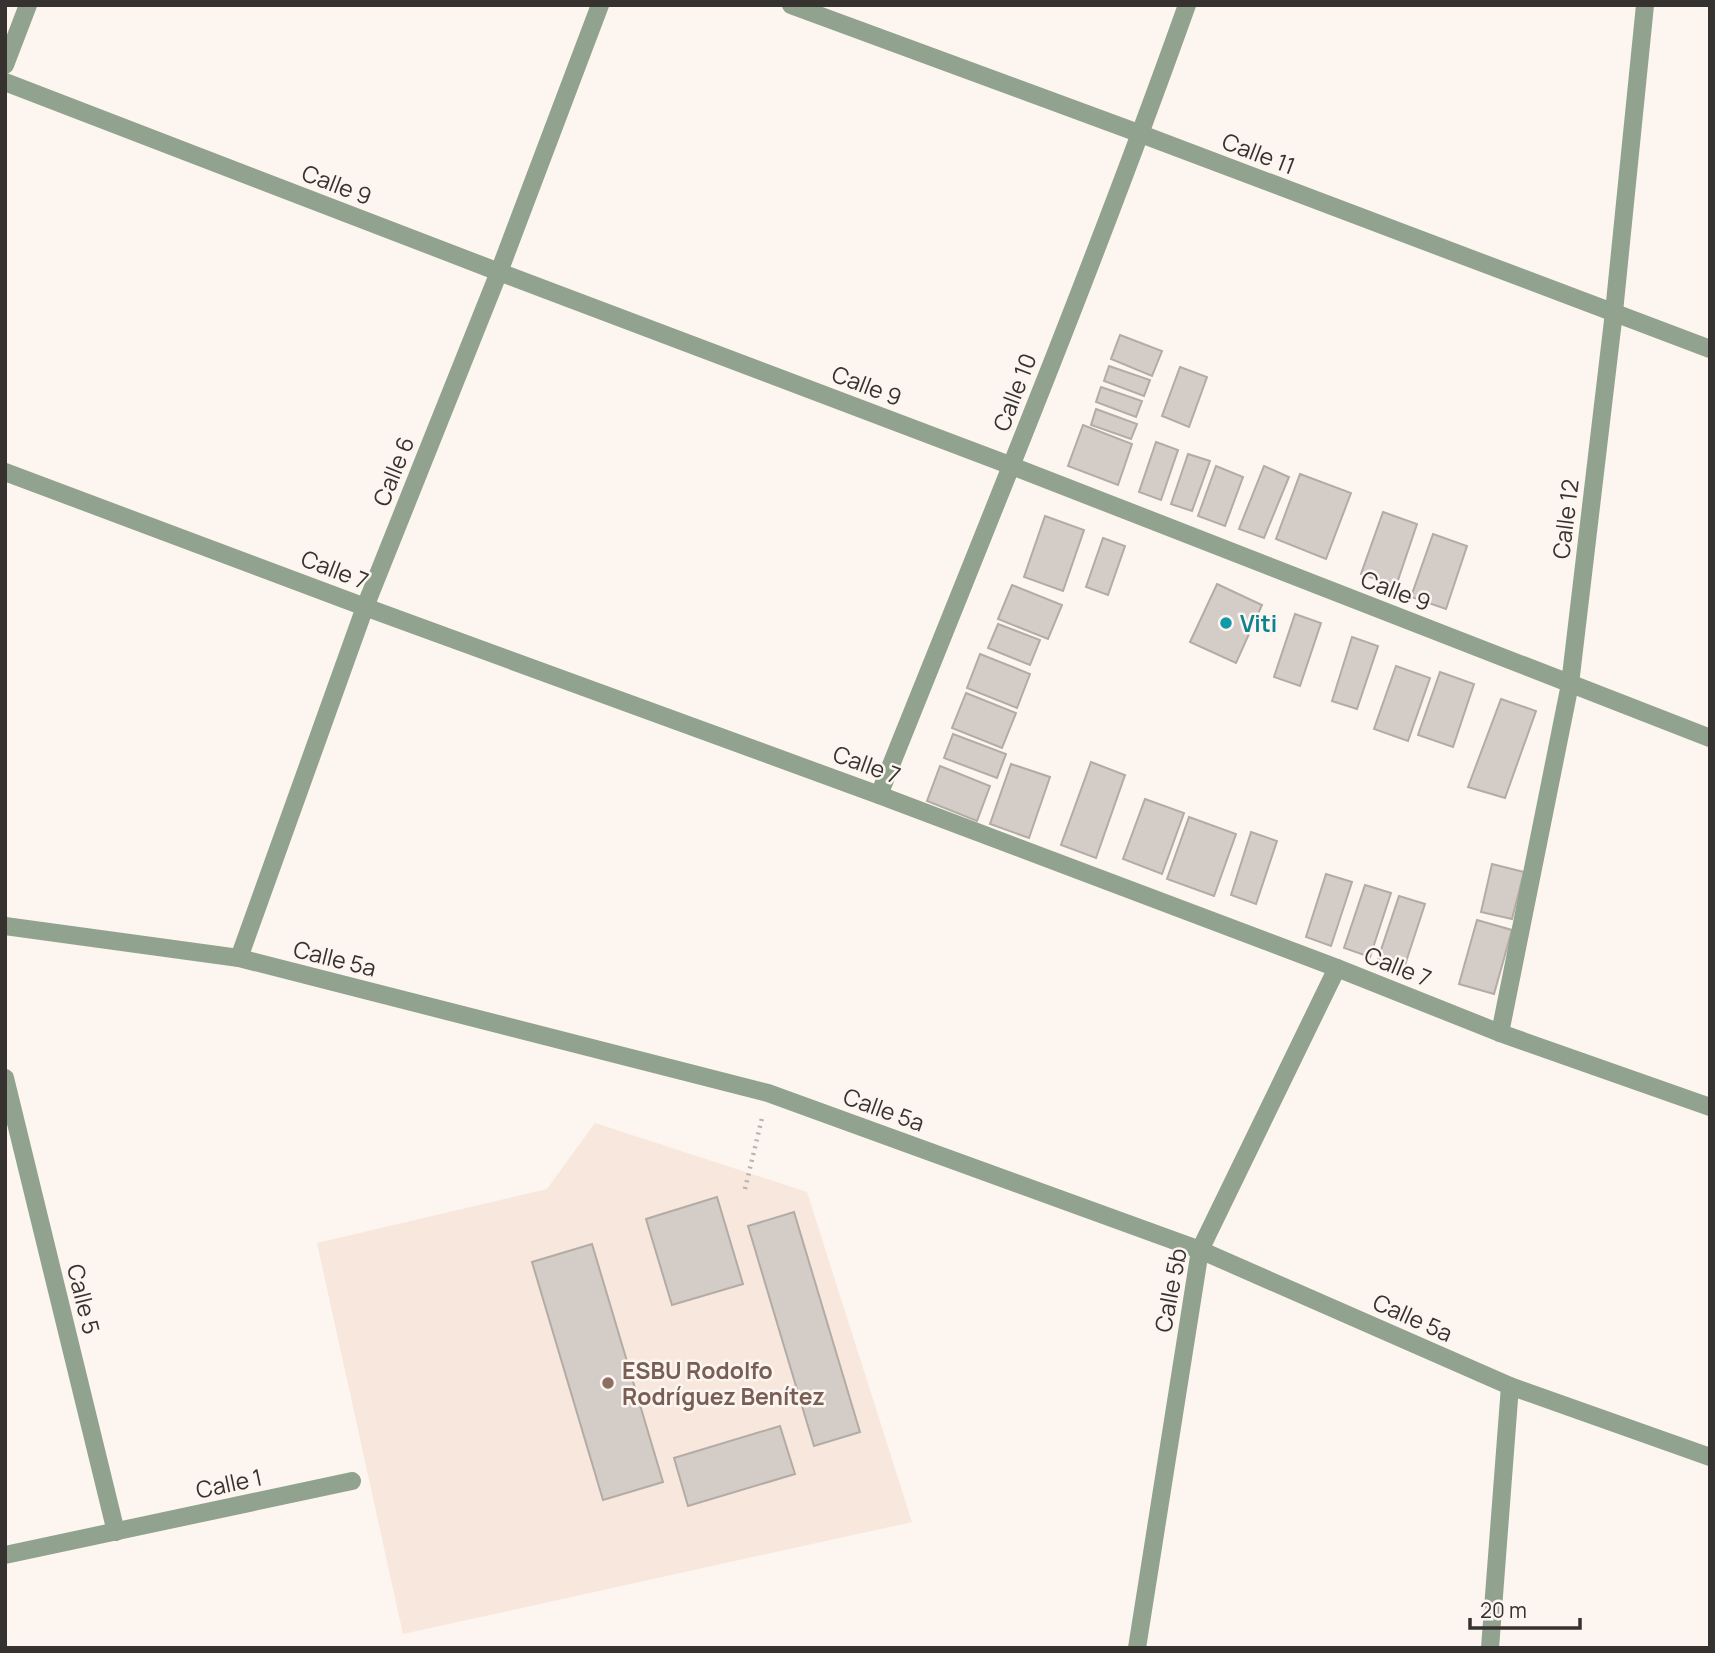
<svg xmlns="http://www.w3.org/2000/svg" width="1715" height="1653" viewBox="0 0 1715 1653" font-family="Manrope,sans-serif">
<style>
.built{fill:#f7e7dd}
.building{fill:#d4ccc7;stroke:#b3aba6;stroke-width:2}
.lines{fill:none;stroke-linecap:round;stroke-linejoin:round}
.path{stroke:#b9b2af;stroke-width:4.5;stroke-dasharray:2 5;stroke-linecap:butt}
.minor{stroke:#91a28f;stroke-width:18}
.culture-dot{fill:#0f9aa8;stroke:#fdf5f0;stroke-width:2.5}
.education-dot{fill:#8d6e63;stroke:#fdf5f0;stroke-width:2.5}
.labels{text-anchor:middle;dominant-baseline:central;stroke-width:5;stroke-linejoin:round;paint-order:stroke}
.street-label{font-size:23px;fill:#363230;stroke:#fdf5f0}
.culture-label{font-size:23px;font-weight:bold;fill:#0d838f;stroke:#fdf5f0;text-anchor:start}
.education-label{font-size:23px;font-weight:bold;fill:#785e54;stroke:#fdf5f0;text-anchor:start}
</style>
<rect width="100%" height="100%" fill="#fdf5f0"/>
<!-- built -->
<path class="built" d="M595,1123L807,1192L912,1522L403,1634L317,1243L547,1189Z"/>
<!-- building -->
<g class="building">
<path d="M1120,335L1162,351L1152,376L1111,359Z"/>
<path d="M1109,366L1150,380L1144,396L1104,381Z"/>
<path d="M1180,367L1207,377L1189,427L1162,416Z"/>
<path d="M1101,387L1142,401L1136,417L1096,402Z"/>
<path d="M1096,409L1137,424L1131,439L1091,425Z"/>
<path d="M1083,425L1132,444L1118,485L1068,466Z"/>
<path d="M1156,442L1178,450L1161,500L1139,492Z"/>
<path d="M1188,454L1210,461L1192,511L1171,504Z"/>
<path d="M1216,466L1243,477L1225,526L1198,516Z"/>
<path d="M1264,466L1289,477L1264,538L1239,529Z"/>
<path d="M1300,474L1351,493L1326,559L1276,539Z"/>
<path d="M1383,512L1417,524L1396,586L1361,574Z"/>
<path d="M1045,516L1084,530L1063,591L1024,577Z"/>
<path d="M1433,534L1467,546L1446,609L1411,597Z"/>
<path d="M1103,538L1125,546L1108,595L1086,587Z"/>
<path d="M1217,584L1262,605L1236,663L1190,642Z"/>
<path d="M1012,585L1062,605L1048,639L998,619Z"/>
<path d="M1295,614L1321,623L1300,686L1274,677Z"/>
<path d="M998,624L1040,640L1030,665L988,648Z"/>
<path d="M1352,637L1378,646L1357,709L1332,701Z"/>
<path d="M980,654L1030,674L1017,708L967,688Z"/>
<path d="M1396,666L1430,678L1408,741L1374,729Z"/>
<path d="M1440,672L1474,684L1453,747L1418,735Z"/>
<path d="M966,693L1016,713L1002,748L952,728Z"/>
<path d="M1501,699L1536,711L1505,798L1468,787Z"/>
<path d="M953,734L1006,754L997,778L944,758Z"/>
<path d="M1091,762L1125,775L1096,858L1061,845Z"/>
<path d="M1011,764L1050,777L1029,838L990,824Z"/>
<path d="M940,766L990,786L977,821L927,801Z"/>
<path d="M1145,799L1184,813L1162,874L1123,859Z"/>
<path d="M1189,817L1236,834L1214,896L1167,879Z"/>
<path d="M1251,832L1277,841L1256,904L1231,895Z"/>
<path d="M1492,864L1524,872L1512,919L1481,912Z"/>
<path d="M1326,874L1352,882L1331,946L1306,937Z"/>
<path d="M1365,885L1391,893L1370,957L1344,948Z"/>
<path d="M1399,896L1425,904L1404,968L1378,959Z"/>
<path d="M1477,920L1512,930L1494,994L1459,984Z"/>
<path d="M717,1197L743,1284L672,1305L646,1219Z"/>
<path d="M794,1212L860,1432L814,1446L748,1226Z"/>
<path d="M592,1244L663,1482L603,1500L532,1262Z"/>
<path d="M780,1426L795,1474L688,1506L674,1458Z"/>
</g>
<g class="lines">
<!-- path -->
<path class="path" d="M745,1189L762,1118"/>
<!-- minor -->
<g class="minor">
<path d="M791,5L1141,134L1710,349"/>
<path d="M5,65L28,5"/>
<path d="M5,82L499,272L1012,466L1710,738"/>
<path d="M5,472L365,607L879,795L1337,968L1500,1033L1710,1107"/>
<path d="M879,795C984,533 1092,271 1187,5"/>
<path d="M5,926L239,958L768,1093L1200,1250L1510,1386L1710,1457"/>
<path d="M239,958L365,607L499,272L600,5"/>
<path d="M1500,1033L1570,684L1614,312L1645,5"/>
<path d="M5,1078L116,1532"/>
<path d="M5,1555L352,1481"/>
<path d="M1137,1648L1200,1250L1337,968"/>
<path d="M1490,1648L1510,1386"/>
</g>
</g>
<!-- markers -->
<circle class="culture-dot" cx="1226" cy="623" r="7"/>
<circle class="education-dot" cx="608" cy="1383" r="7"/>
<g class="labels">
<!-- street labels -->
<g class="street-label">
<text transform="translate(1259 153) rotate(21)">Calle 11</text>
<text transform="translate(337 184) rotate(21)">Calle 9</text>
<text transform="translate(867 385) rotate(21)">Calle 9</text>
<text transform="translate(1014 392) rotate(-69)">Calle 10</text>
<text transform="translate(393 471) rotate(-68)">Calle 6</text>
<text transform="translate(1565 519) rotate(-83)">Calle 12</text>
<text transform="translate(335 569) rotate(21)">Calle 7</text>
<text transform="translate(1396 590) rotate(21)">Calle 9</text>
<text transform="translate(867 764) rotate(20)">Calle 7</text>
<text transform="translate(335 958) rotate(14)">Calle 5a</text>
<text transform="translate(1398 966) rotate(22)">Calle 7</text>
<text transform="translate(884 1109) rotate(20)">Calle 5a</text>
<text transform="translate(1170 1290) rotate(-79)">Calle 5b</text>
<text transform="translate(84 1299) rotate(76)">Calle 5</text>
<text transform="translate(1413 1317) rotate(24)">Calle 5a</text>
<text transform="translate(229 1483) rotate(-12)">Calle 1</text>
</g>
<!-- culture labels -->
<g class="culture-label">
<text x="1240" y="623">Viti</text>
</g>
<!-- education labels -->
<g class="education-label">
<text x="622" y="1370">ESBU Rodolfo<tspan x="622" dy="26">Rodríguez Benítez</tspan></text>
</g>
</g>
<!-- border -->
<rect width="1715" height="1653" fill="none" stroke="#363230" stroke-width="14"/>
<!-- scale -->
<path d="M1470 1618v10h110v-10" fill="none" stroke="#363230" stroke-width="3.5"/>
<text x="1480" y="1618" font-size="21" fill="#363230" stroke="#fdf5f0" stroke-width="5" paint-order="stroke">20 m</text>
</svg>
